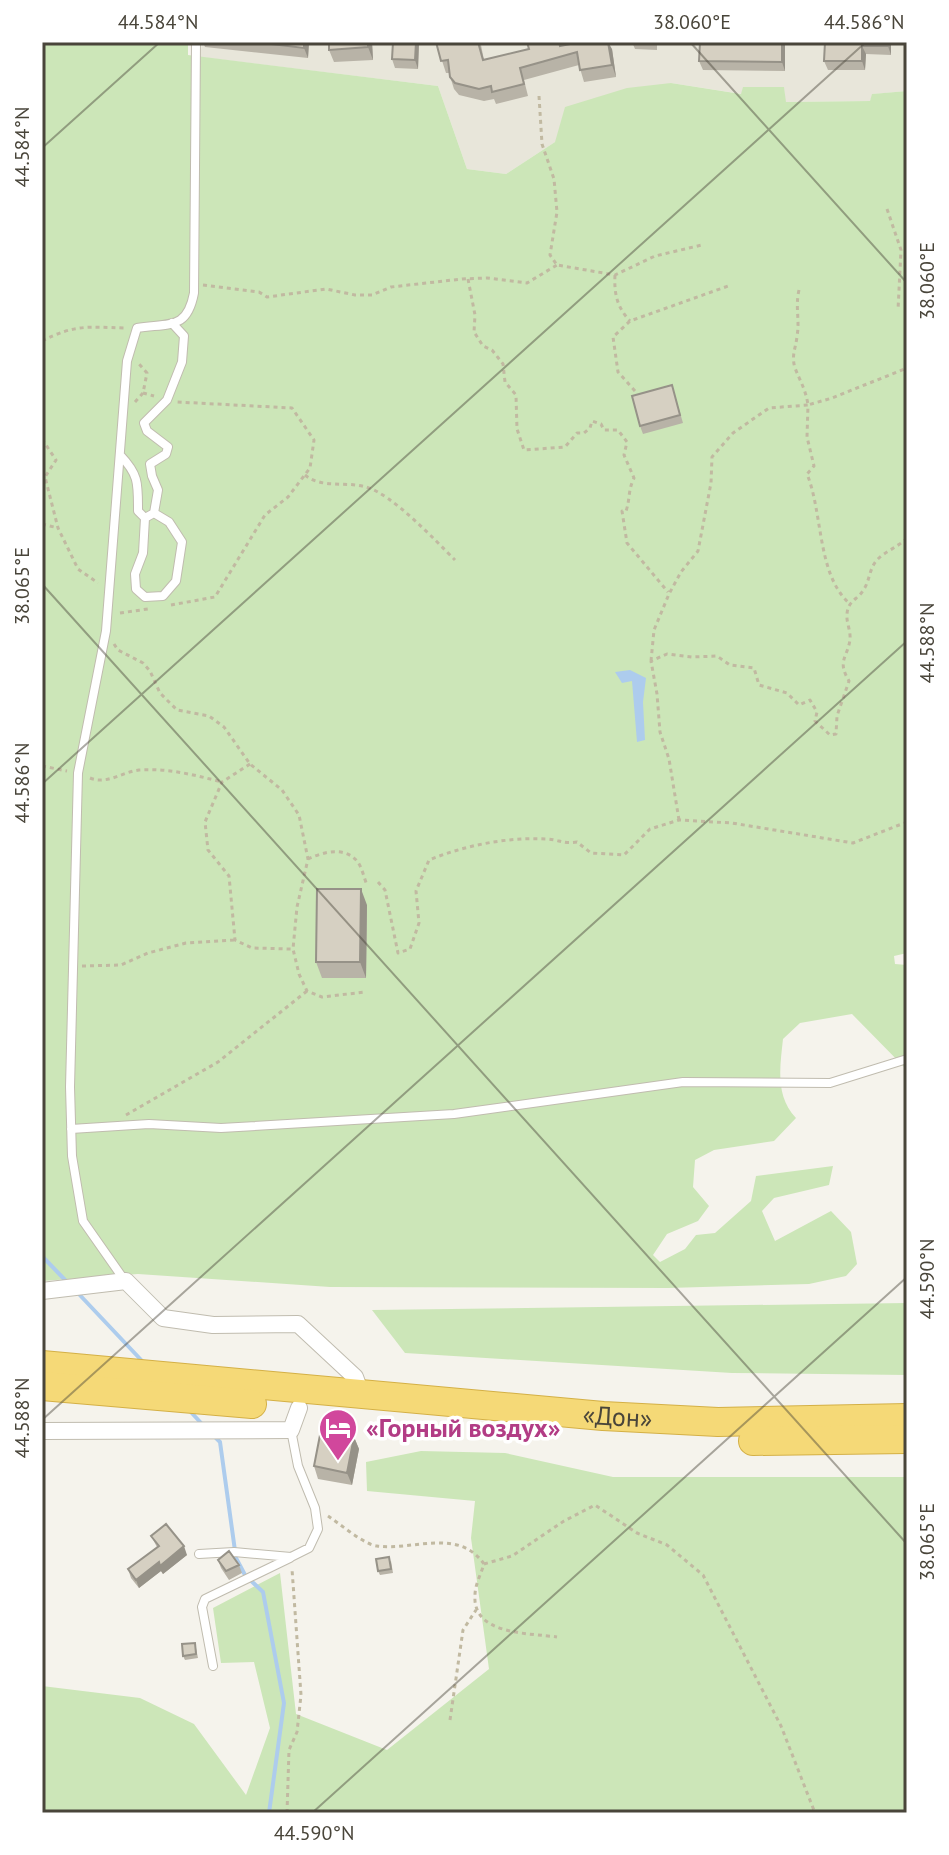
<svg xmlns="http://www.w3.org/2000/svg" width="949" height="1855" font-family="'PT Sans',sans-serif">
	<rect width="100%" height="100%" fill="#f5f3ec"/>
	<path fill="#e8e6da" d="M202 42H907V91L873 94 870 101 785 102 784 88 742 94 671 83 555 142 506 174 467 169 438 86 200 57Z"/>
	<path fill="#cce6b8" d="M42 42H188V55L438 86 467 169 506 174 555 142 565 107 627 88 671 83 741 94 743 87H784L786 102 870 101 872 94 907 91V953L894 956 895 964 907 965V1070L852 1014 800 1023 783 1039C780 1067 775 1096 796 1118L774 1141 714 1150 695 1160 693 1187 709 1206 698 1221 667 1234 653 1255 660 1262 685 1249 696 1235 715 1233 751 1201 756 1176 833 1166 829 1185 774 1198 762 1211 775 1241 831 1211 851 1232 857 1264 846 1276 809 1284 668 1288 330 1287 138 1274 42 1281Z
		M907 1303V1375L732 1373 405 1353 372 1310Z
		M421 1451 505 1453 613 1477H907V1813H42V1686L140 1698 194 1724 246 1795 270 1728 254 1662 221 1663 213 1608 280 1573 296 1714 387 1750 489 1669 471 1538 475 1501 367 1491 366 1462Z"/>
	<path fill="#adcced" d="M630 670 646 678 643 702 645 740 637 742 632 681 622 683 615 672Z"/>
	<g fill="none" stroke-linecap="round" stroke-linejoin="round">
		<path stroke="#adcced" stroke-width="4" d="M42 1256 67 1282
			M76 1291 144 1363
			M189 1410 202 1424
			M214 1436 220 1442 236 1558 245 1575 263 1592 284 1703 269 1813"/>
		<defs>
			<path id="lane" d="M120 455C139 475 138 483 138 511L145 518 154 513 158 490 152 476 150 464 166 454 168 447 147 431 144 423 167 400 182 362 184 336 172 323
				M145 518 143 553 135 574 136 589 145 597 163 596 176 581 182 542 169 522 154 513
				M71 1129 149 1124 221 1128 454 1114 683 1082 830 1083 907 1059
				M125 1281 83 1221 72 1156 70 1087 78 773 106 631 127 361 137 328C170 323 187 330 194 293L196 42
				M199 1554 234 1552 291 1557 309 1548 318 1529 315 1508 298 1466 291 1430
				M213 1666 202 1607 205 1599 290 1558"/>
			<path id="street" d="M42 1291 126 1281 163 1318 213 1325 298 1324 355 1377 362 1396
				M42 1431 291 1430 299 1408"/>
			<g id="highway">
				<path id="s1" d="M42 1365 603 1416 718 1422 907 1418"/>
				<path d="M42 1386 252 1404"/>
				<path d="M753 1441 907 1439"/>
			</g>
		</defs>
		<use href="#lane" stroke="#c0bcaf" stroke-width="10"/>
		<use href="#street" stroke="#c0bcaf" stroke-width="18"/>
		<use href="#highway" stroke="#d4b046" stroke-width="30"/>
		<path stroke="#c1b9a1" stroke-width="3" stroke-dasharray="4 4" stroke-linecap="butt" d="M539 96 542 144 554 179 557 212 550 255 557 265 615 275 655 256 702 245
			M887 209 901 250 898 310
			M615 275C614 294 617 307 630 321
			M468 279 475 315 474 332 483 346 492 350 503 364 505 382 516 395 517 429 524 450 565 447 577 433H584L590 428 592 421 601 424 604 430H618L627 442 624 455 634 478C628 490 630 500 626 511H622L627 543 668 592
			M203 285 259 292 267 297 326 289 355 295H372L391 287 462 279 487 278 527 283 557 265
			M799 290C795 307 800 320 797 336 796 348 791 355 795 368 800 381 806 390 808 405L832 398 907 368
			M42 341C75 324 89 327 125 328
			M635 391 618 372 613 337 630 321 731 285
			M143 393 154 396
			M135 402 143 393 147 373 139 364
			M42 439 56 460 45 477 58 528 78 569 98 583
			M305 475C322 489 346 481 366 487 392 494 435 540 455 560
			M42 524 58 528
			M171 605 215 597 265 515 288 497 310 468 314 440 292 408 177 402
			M120 613 148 609
			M114 644 118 650 143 663 150 671 160 693 177 710 209 716 224 727 250 764 282 790 299 815 308 859 297 907 293 949 299 974 307 991 322 997 365 992
			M651 661 654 630 669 594 681 572 698 551 711 483 712 457 733 433 769 408 808 405 807 437 814 466 807 474C823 513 817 574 849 603
			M250 764 222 782 205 822 208 850 229 876 235 940 252 948 291 949
			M42 766 67 771
			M90 778C107 785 122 772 139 770 169 768 194 775 222 782
			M679 820 669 759 660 732 657 694 651 661 667 654 692 657 717 656 730 665 754 668 759 685 787 693 799 705 810 700 817 712 815 721 830 735 836 734 837 716 849 681C837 661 847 658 850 640 851 631 846 622 847 614 848 600 858 600 864 589 870 580 869 569 877 560 884 552 898 547 907 538
			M308 859C323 852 344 846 357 861 362 867 364 878 367 885
			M378 882 385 890 398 953 410 949 419 923 416 891 429 860C466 845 507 837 547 839 560 840 563 844 577 842L591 853 624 855 650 829 679 820 732 823 853 843 907 822
			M82 966 121 965 148 953 186 943 235 940
			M126 1115 218 1062 307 991
			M328 1516C340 1524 365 1545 377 1546 413 1551 458 1527 484 1564 481 1574 475 1585 475 1595 472 1635 529 1633 557 1637
			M484 1564 512 1556 564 1521 595 1505 637 1533 667 1545 703 1575 781 1726 815 1813
			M450 1720 463 1630 476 1610
			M287 1813 289 1750 297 1732 301 1695 292 1569"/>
		<use href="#lane" stroke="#fff" stroke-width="8"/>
		<use href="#street" stroke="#fff" stroke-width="16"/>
		<use href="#highway" stroke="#f5d977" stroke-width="28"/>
	</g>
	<path fill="#b8b3a7" d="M203 42H309L308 58 205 47Z
		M329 42H372L373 60 334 62 329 50Z
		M419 42 418 69 395 68 392 59Z
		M436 42H492L481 45 484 60 560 42 561 45 612 49 616 77 584 82 579 65 524 80 528 96 496 104 494 99 484 101 459 95 454 89 449 73H446Z
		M632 42H657V50L635 49Z
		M785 42V71L703 70 699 61Z
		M825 42H891V55L866 54 865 70H828L824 61Z
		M672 385 683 423 643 434 640 426Z
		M367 905 366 978H322L316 962Z
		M354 1437 359 1449 352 1485 318 1479 314 1466Z
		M151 1536 187 1555 163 1574 161 1571 139 1588 131 1578 128 1569 157 1547Z
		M218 1560 239 1565 242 1573 229 1580 221 1568Z
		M391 1561 393 1573 380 1575 378 1571Z
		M195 1643 198 1658 185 1660 183 1656Z"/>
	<path fill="#969288" d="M304 42H309L308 58 304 48Z
		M368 42H372L373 60 368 47Z
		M416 42H419L418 69 415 60Z
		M608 42 612 49 616 77 612 65Z
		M782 42H785V71L782 62Z
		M888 42H891V55L888 46Z
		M862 46 866 54 865 70 862 61Z
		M361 889 367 905 366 978 360 962Z
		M354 1437 359 1449 352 1485 347 1473Z
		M184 1546 187 1555 163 1574 161 1571 139 1588 136 1580 159 1562Z"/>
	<path fill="#d6d0c2" stroke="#969288" stroke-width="2" d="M253 42H304V48Z
		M329 42H368V47L329 50Z
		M393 42H416L415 60 392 59Z
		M436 42H478L483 60 529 49 527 42H559L560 46 580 42H608L612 65 580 70 577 52 520 68 524 84 492 92 491 86 479 89 455 83 450 77 448 60 441 61Z
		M700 42H782V62L699 61Z
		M825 42H888V46H862V61H824Z
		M672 385 680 415 640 426 632 396Z
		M317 889H361L360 962H316Z
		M321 1430 354 1437 347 1473 314 1466Z
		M166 1524 184 1546 160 1566 159 1562 136 1580 128 1569 159 1546 151 1536Z
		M229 1551 239 1565 226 1571 218 1560Z
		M389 1557 391 1569 378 1571 376 1559Z
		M195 1643 196 1654 183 1656 182 1644Z"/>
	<path fill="none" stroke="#49453a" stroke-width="2" stroke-opacity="0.45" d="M690 42 907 283M42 148 160 42M42 584 907 1544M42 784 866 42M42 1420 907 641M312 1813 907 1277"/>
	<defs>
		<symbol id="hotel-pin" viewBox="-11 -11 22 30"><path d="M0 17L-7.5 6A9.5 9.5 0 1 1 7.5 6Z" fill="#d1479c" stroke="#fff"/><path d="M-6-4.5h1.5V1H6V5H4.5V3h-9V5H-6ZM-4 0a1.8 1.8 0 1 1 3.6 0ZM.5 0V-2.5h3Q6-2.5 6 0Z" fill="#fff"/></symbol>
	</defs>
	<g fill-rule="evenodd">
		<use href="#hotel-pin" x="316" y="1406" width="44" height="60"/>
	</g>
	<g text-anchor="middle" stroke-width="7" stroke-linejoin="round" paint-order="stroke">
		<g font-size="26" fill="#49453a" stroke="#fff">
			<text dy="9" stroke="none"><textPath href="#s1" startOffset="578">«Дон»</textPath></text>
		</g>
		<g font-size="26" font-weight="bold" fill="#b23c85" stroke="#fff" text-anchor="start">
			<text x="366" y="1437">«Горный воздух»</text>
		</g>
	</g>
	<rect width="949" height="1855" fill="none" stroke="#ffffff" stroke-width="88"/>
	<rect x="44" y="44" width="861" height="1767" fill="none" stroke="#49453a" stroke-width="3"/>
	<g font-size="20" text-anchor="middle" fill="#49453a">
		<text x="158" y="29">44.584°N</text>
		<text x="692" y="29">38.060°E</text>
		<text x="864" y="29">44.586°N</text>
		<text transform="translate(22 147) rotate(-90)" y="7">44.584°N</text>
		<text transform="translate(927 281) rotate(-90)" y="7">38.060°E</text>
		<text transform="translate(22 586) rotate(-90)" y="7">38.065°E</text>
		<text transform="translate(927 643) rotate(-90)" y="7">44.588°N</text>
		<text transform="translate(22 783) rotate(-90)" y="7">44.586°N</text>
		<text transform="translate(927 1279) rotate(-90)" y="7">44.590°N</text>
		<text transform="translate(22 1418) rotate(-90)" y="7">44.588°N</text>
		<text transform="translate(927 1542) rotate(-90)" y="7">38.065°E</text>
		<text x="314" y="1840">44.590°N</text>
	</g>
</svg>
